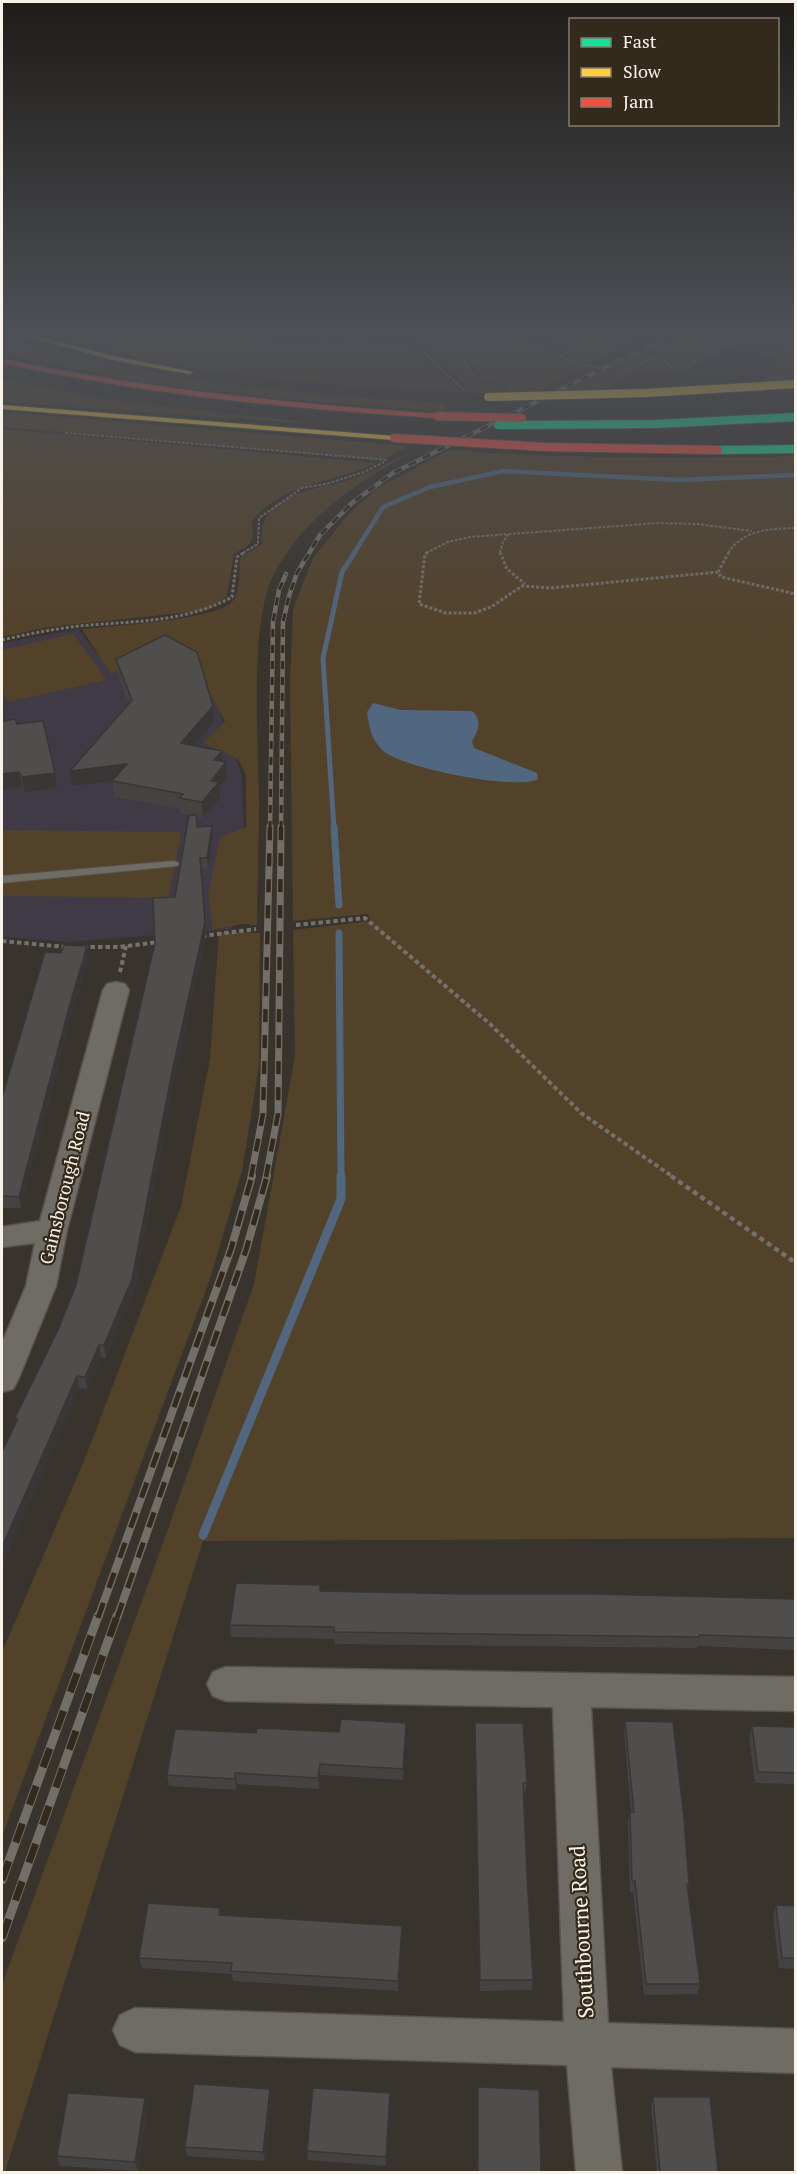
<svg xmlns="http://www.w3.org/2000/svg" width="797" height="2174" font-family="'PT Serif',serif">
	<rect width="100%" height="100%" fill="#38332c"/>
	<path fill="#403946" d="M78 629 112 673 165 649 204 668 242 775 244 833 235 835 232 929 70 942 2 937V643Z"/>
	<path fill="#53422a" d="M41 335H247L356 340 440 335H524L552 352 464 360 478 383 498 385 496 393H473C456 375 435 362 421 342L413 343 428 364 464 392C320 385 180 375 41 335Z
		M537 335H650L591 363 573 358Z
		M677 335H795V350L731 349 681 372 628 375 607 388 561 393Z
		M2 336C147 381 295 395 447 403L442 411 293 400 141 382 2 353Z
		M557 354 586 367 532 393 506 392 508 385 481 379 473 364Z
		M781 354H795V382L762 384Z
		M2 379 95 398 330 425 2 402Z
		M2 412 409 446 382 460 2 427Z
		M2 429 377 463C336 483 282 482 252 521 254 543 253 543 234 554L227 596 208 610 50 627 2 637Z
		M449 450C565 458 679 460 795 456V1538L203 1541 5 2172H2V1985L167 1532 254 1284 295 1056 293 930 370 921 368 914 293 921 290 683 293 609 313 558 350 512 378 488Z
		M414 451C358 482 307 514 275 572 248 620 259 748 259 806 259 846 257 885 257 925L243 924 213 930 208 895 220 837 246 827V775L238 759 203 743 225 722 196 665 167 650 111 674 82 629C110 626 215 620 232 602 241 592 239 571 240 558L262 544C262 538 261 531 263 525 270 493 325 487 350 480 371 473 393 460 414 451Z
		M73 634 107 680 8 702 2 691V650Z
		M2 830 181 832 169 898 2 896Z
		M219 932 260 933 259 1065 242 1171 210 1279 2 1836V1652L86 1456 181 1206 210 1059Z"/>
	<path fill="#51667f" d="M373 703 401 710 472 711C483 721 478 730 472 742L474 748 537 773 538 779C518 791 400 768 382 750 371 738 369 727 367 712Z"/>
	<g fill="none" stroke-linecap="round" stroke-linejoin="round">
		<path stroke="#51667f" stroke-width="4.5" d="M354 553 383 507 430 487 503 471 679 480 796 475"/>
		<path stroke="#51667f" stroke-width="5" d="M334 829 323 658 342 572 355 552"/>
		<path stroke="#51667f" stroke-width="7" d="M334 827 339 905
			M339 933 341 1177"/>
		<path stroke="#51667f" stroke-width="9" d="M203 1535 341 1199V1176"/>
		<defs>
			<path id="lane" d="M173 861 177 862 179 864 177 866 2 883V876Z"/>
			<path id="street" d="M116 982 125 984 129 990 67 1230 56 1286 18 1380 13 1389 2 1392V1343L26 1286 35 1243 2 1247V1227L40 1221 103 990 107 984Z
				M226 1667 796 1677V1711L591 1707 608 2023 796 2029V2073L611 2067 622 2172H576L567 2065 135 2052 120 2045 113 2030 120 2015 135 2008 564 2022 553 1707 226 1701 213 1696 207 1684 213 1672Z"/>
			<path id="slow" d="M21 335H32L113 356 193 372 189 374 113 360Z
				M2 405 394 436 398 438 394 440 2 409Z"/>
			<path id="jam" d="M2 359C146 389 291 404 437 414L441 416 437 418C290 409 145 394 2 363Z"/>
		</defs>
		<use href="#lane" stroke="#58524b" stroke-width="2"/>
		<use href="#street" stroke="#58524b" stroke-width="3"/>
		<use href="#slow" stroke="#58524b" stroke-width="2"/>
		<use href="#jam" stroke="#58524b" stroke-width="2"/>
		<path stroke="#74706b" stroke-width="2" stroke-dasharray="3 1.5" stroke-linecap="butt" d="M265 335 347 339 427 335
			M528 335 556 352
			M708 335 695 341 767 353 796 352
			M414 336 432 361 466 392
			M464 362 479 379
			M464 362 556 352 571 361
			M685 367 723 345
			M623 370 660 356 674 369
			M65 433 388 460
			M243 553 258 544 259 518 302 488 326 484 364 472 384 462
			M426 553 448 542 470 537 658 523 697 524 752 531
			M500 553 503 542 508 535
			M728 553C744 529 769 529 796 528"/>
		<path stroke="#74706b" stroke-width="3" stroke-dasharray="3 2" stroke-linecap="butt" d="M428 552 425 554 419 604 446 613H474L491 607 522 586 551 588 718 572
			M500 552 507 569 525 584
			M729 552 718 572 721 577 796 594
			M2 640C28 634 53 629 79 626 131 621 185 623 232 597L237 557 245 552"/>
		<path stroke="#74706b" stroke-width="4" stroke-dasharray="4.5 3" stroke-linecap="butt" d="M296 925 365 918 490 1024 581 1113 673 1177
			M202 936 256 929
			M2 941 66 947
			M83 947H119L159 942
			M120 972 126 946"/>
		<path stroke="#74706b" stroke-width="4.5" stroke-dasharray="5 4" stroke-linecap="butt" d="M671 1176 796 1263"/>
		<use href="#lane" fill="#6f6b65" fill-rule="evenodd"/>
		<use href="#street" fill="#6f6b65" fill-rule="evenodd"/>
		<use href="#slow" fill="#ffcf43" fill-rule="evenodd"/>
		<use href="#jam" fill="#f24e42" fill-rule="evenodd"/>
		<defs>
			<path id="rail-far3" d="M270 829 273 622 279 590 286 574
				M281 829 283 622 289 596 297 573 320 535 352 503 393 473 671 335"/>
			<path id="rail-far2" d="M251 1177 263 1114 270 827
				M266 1177 278 1114 281 827"/>
			<path id="rail-far1" d="M98 1618 231 1249 252 1176
				M117 1618 246 1250 267 1176"/>
			<path id="rail" d="M2 1880 98 1616
				M2 1938 117 1616"/>
		</defs>
		<use href="#rail-far3" stroke="#726e68" stroke-width="4.5"/>
		<use href="#rail-far2" stroke="#726e68" stroke-width="7"/>
		<use href="#rail-far1" stroke="#726e68" stroke-width="8"/>
		<use href="#rail" stroke="#726e68" stroke-width="9"/>
		<use href="#rail-far3" stroke="#342a1c" stroke-width="3" stroke-dasharray="8" stroke-linecap="butt"/>
		<use href="#rail-far2" stroke="#342a1c" stroke-width="4.5" stroke-dasharray="13" stroke-linecap="butt"/>
		<use href="#rail-far1" stroke="#342a1c" stroke-width="5" stroke-dasharray="16" stroke-linecap="butt"/>
		<use href="#rail" stroke="#342a1c" stroke-width="7" stroke-dasharray="20" stroke-linecap="butt"/>
		<defs>
			<path id="fast-bridge" d="M498 425 656 424 796 417
				M718 450 796 449"/>
			<path id="slow-bridge" d="M488 397 645 393 796 384"/>
			<path id="jam-bridge" d="M437 416 522 418
				M394 438 544 447 718 450"/>
		</defs>
		<use href="#fast-bridge" stroke="#58524b" stroke-width="10" stroke-linecap="butt"/>
		<use href="#slow-bridge" stroke="#58524b" stroke-width="10" stroke-linecap="butt"/>
		<use href="#jam-bridge" stroke="#58524b" stroke-width="10" stroke-linecap="butt"/>
		<path stroke="#74706b" stroke-width="2" stroke-dasharray="3 1.5" stroke-linecap="butt" d="M571 361 606 370"/>
		<use href="#fast-bridge" stroke="#16e098" stroke-width="8"/>
		<use href="#slow-bridge" stroke="#ffcf43" stroke-width="8"/>
		<use href="#jam-bridge" stroke="#f24e42" stroke-width="8"/>
	</g>
	<path fill="#454341" d="M116 659 213 706 214 722 193 746 222 751 223 762H226L227 778 220 787V798L203 818 196 817 197 827 213 838 208 869H201L206 933 172 1089 134 1292 106 1358 101 1357 87 1389 79 1388 2 1566V1452L16 1422 15 1418 58 1330 76 1285 175 897 189 815 181 814 180 809 114 797 113 782 72 786 70 771 129 704 117 674Z
		M6 720 17 724 57 788 24 792 22 787Z
		M89 957 68 1027 21 1208H2V1098Z
		M321 1591 465 1594 795 1599V1650L697 1646V1648L335 1644 334 1639 231 1637 230 1625Z
		M625 1721 689 1884 688 1890 700 1984 697 1994 644 1995 633 1892H630L628 1823 630 1812H631L624 1733Z
		M475 1723 527 1783 525 1794H523L527 1875 533 1980 532 1990 480 1991 475 1734Z
		M752 1726 795 1727V1784L755 1783 749 1737Z
		M339 1732 406 1734 403 1780 320 1775 319 1789 237 1784 236 1790 169 1786 167 1775 256 1733Z
		M776 1905 795 1906V1969L779 1968 773 1916Z
		M221 1915 402 1926 398 1991 233 1981 232 1974 142 1968 139 1958Z
		M478 2087 541 2172H477Z
		M270 2089 271 2099 265 2161 187 2156 185 2147Z
		M390 2093 386 2166 308 2160 307 2151Z
		M653 2097 718 2172H657L651 2106Z
		M147 2108 138 2171 60 2166 57 2156Z"/>
	<path fill="#383735" d="M213 706 214 722 182 759 181 743Z
		M222 751 223 766 226 762 227 778 220 787V798L203 818 202 802 211 781 214 760Z
		M127 764 128 780 72 786 70 771Z
		M19 772 22 787 2 790V774Z
		M55 773 57 788 24 792 22 777Z
		M212 826 213 838 208 869 207 858Z
		M200 858 206 933 172 1089 134 1292 106 1358 104 1345Z
		M87 946 89 957 68 1027 21 1208 19 1197 67 1015Z
		M99 1345 101 1357 87 1389 85 1377Z
		M77 1376 79 1388 2 1566V1547Z
		M406 1723V1734L403 1780V1769Z
		M320 1764V1775L319 1789 318 1778Z
		M235 1773 237 1784 236 1790 235 1779Z
		M270 2089 271 2099 265 2161 263 2152Z
		M390 2093V2103L386 2166V2157Z
		M145 2098 147 2108 138 2171 135 2162Z"/>
	<path fill="#504e4c" stroke="#383735" stroke-width="1.5" d="M165 635 197 652 213 706 181 743 222 751 214 760 226 762 211 781 219 782 202 802 179 798 183 794 112 781 127 764 70 771 132 700 116 659Z
		M2 707H4V721L15 719 17 724 43 721 55 773 22 777 19 772 2 774Z
		M189 815H196L197 827 212 826 207 858H200L205 922 171 1077 132 1279 104 1345H99L85 1377 77 1376 2 1547V1452L18 1419 15 1418 58 1330 76 1285 155 943 153 898 175 897Z
		M64 945 87 946 67 1015 19 1197 2 1196V1098L45 952 61 953Z
		M236 1583 320 1585V1591L465 1594H596L795 1599V1638L699 1635V1637L334 1632V1627L230 1625Z
		M341 1719 406 1723 403 1769 320 1764 318 1778 235 1773V1779L167 1775 175 1729 256 1733 257 1728 339 1732Z
		M625 1721 673 1722 684 1819 689 1884H687L700 1984H646L635 1881H632L630 1812H634Z
		M475 1723H523L527 1783H523L527 1875 533 1980H480Z
		M752 1726 795 1727V1773L758 1772Z
		M148 1903 220 1908 219 1915 402 1926 398 1981 231 1971 232 1963 139 1958Z
		M776 1905 795 1906V1958H782Z
		M194 2084 270 2089 263 2152 185 2147Z
		M478 2087 539 2090 541 2172H482L478 2171Z
		M313 2088 390 2093 386 2157 307 2151Z
		M68 2093 145 2098 135 2162 57 2156Z
		M653 2097H710L718 2172H660Z"/>
	<linearGradient id="sky" x2="0" y2="1"><stop stop-color="#1f1c18"/><stop offset="0.52" stop-color="#4d5056"/><stop offset="1" stop-color="#4d5056" stop-opacity="0"/></linearGradient>
	<rect width="797" height="639" fill="url(#sky)"/>
	<g text-anchor="middle" stroke-width="4.5" stroke-linejoin="round" paint-order="stroke">
		<g font-size="18" fill="#f9f2e9" stroke="#342a1c">
			<text transform="translate(65 1188) rotate(-76)" y="6">Gainsborough Road</text>
		</g>
		<g font-size="21" fill="#f9f2e9" stroke="#342a1c">
			<text transform="translate(582 1932) rotate(-93)" y="7">Southbourne Road</text>
		</g>
	</g>
	<rect width="797" height="2174" fill="none" stroke="#f9f2e9" stroke-width="6"/>
	<rect x="569" y="18" width="210" height="108" fill="#342a1c" stroke="#837a6e" stroke-width="1.5"/>
	<rect x="581" y="38" width="30" height="9" fill="#16e098" stroke="#837a6e" stroke-width="1.5"/>
	<text x="623" y="48" font-size="18" fill="#f9f2e9">Fast</text>
	<rect x="581" y="68" width="30" height="9" fill="#ffcf43" stroke="#837a6e" stroke-width="1.5"/>
	<text x="623" y="78" font-size="18" fill="#f9f2e9">Slow</text>
	<rect x="581" y="98" width="30" height="9" fill="#f24e42" stroke="#837a6e" stroke-width="1.5"/>
	<text x="623" y="108" font-size="18" fill="#f9f2e9">Jam</text>
</svg>
